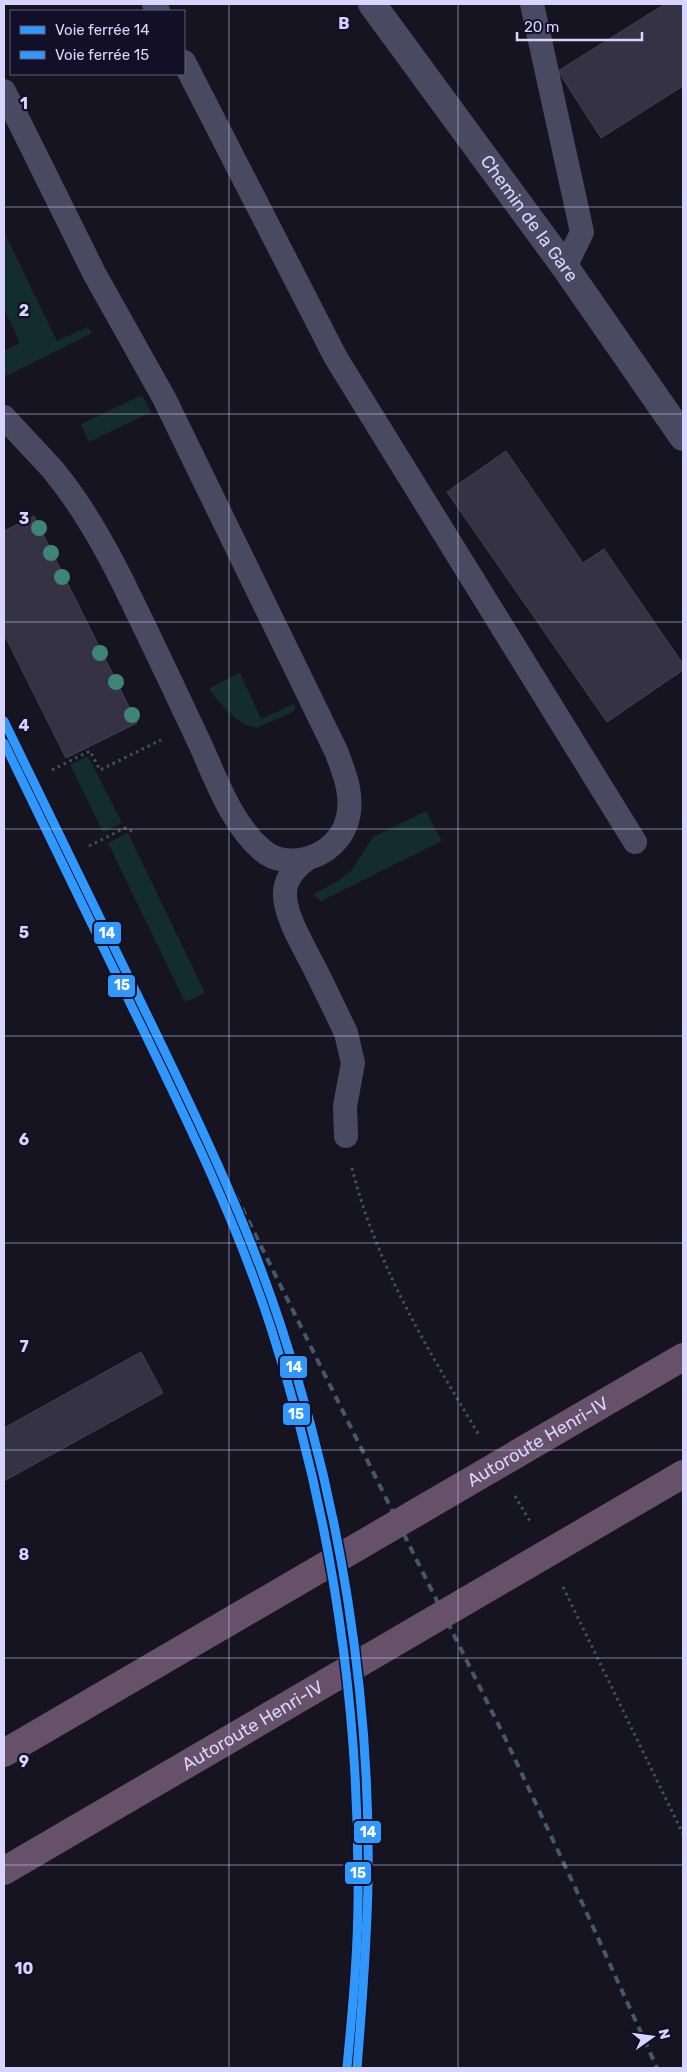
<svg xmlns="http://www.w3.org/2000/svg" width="687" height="2072" font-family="Rubik,sans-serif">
	<rect width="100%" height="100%" fill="#161421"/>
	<path fill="#132c2d" d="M4 232 57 341 88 327 92 333 6 376H4V351L20 343 4 309Z
		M142 395 151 412 89 442 81 424Z
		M240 673 261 719 294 704 295 708 293 712 256 728C237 724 219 704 209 688Z
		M88 756 122 823 103 832 70 765Z
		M426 811 442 841 321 901 314 896 316 892 337 882 351 871 373 837Z
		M128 833 205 993 185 1002 108 843Z"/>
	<path fill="#343243" stroke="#433f54" d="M665 4H683V86L601 138 558 71Z
		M506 451 583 563 604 549 683 664V670L607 722 447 492Z
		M34 516 137 723 66 758 4 634V531Z
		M141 1352 163 1393 4 1481V1428Z"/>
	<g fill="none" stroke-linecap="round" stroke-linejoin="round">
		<path stroke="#44505f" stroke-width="3" stroke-dasharray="2.5 4" stroke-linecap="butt" d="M52 770 90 751 100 770 161 740
			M89 846 125 828 135 833
			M352 1168C376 1265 428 1350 479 1435
			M515 1496 531 1523
			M563 1587 683 1834"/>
		<path stroke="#4a4962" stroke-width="24" d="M154 4 158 11
			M532 4 582 232 565 267
			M184 62 336 358 635 842
			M4 91 94 273 164 398 336 751C345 774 355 799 346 824 335 856 289 873 262 850 232 824 217 782 201 746 178 697 155 648 131 599 111 557 83 506 53 470 37 452 20 435 4 417
			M307 859C296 867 285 878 285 893 284 916 306 950 316 971 326 991 336 1012 346 1033L353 1063 345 1106 346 1136"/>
		<path stroke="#4a4962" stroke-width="28" id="s1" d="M372 4 565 267 683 437"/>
		<path stroke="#43596b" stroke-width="4" stroke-dasharray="8 6" stroke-linecap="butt" d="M186 1095 506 1740 574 1885 657 2068"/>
		<g stroke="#67516a" stroke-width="28">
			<path id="s2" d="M4 1753 683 1357"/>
			<path id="s3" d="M4 1871 683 1474"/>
		</g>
		<defs>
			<path id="rail-1" d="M4 721C48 810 91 900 135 990 188 1099 242 1208 280 1323 340 1502 371 1694 368 1883 367 1945 362 2006 357 2068"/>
			<path id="rail-2" d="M4 743C47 831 89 919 132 1007 183 1112 235 1217 271 1328 329 1507 358 1691 358 1879 359 1942 353 2004 347 2067"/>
		</defs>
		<use href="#rail-1" stroke="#130f26" stroke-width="12"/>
		<use href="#rail-2" stroke="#130f26" stroke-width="12"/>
		<use href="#rail-1" stroke="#3098fc" stroke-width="9"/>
		<use href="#rail-2" stroke="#3098fc" stroke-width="9"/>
	</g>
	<g fill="#3e8478">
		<circle cx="39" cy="528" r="8"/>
		<circle cx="51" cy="553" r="8"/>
		<circle cx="62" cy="577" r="8"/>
		<circle cx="100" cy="653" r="8"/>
		<circle cx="116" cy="682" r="8"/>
		<circle cx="132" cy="715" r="8"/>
	</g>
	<path fill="none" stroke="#d9d4ff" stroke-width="1" stroke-opacity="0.55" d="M229 4V2068M458 4V2068M4 207H683M4 414H683M4 622H683M4 829H683M4 1036H683M4 1243H683M4 1450H683M4 1658H683M4 1865H683"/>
	<g text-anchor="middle" stroke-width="4.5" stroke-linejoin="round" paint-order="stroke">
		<g font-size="18" fill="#d9d4ff" stroke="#130f26">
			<text dy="6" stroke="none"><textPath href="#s1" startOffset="266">Chemin de la Gare</textPath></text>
			<text dy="6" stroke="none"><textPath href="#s2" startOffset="618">Autoroute Henri-IV</textPath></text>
			<text dy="6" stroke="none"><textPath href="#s3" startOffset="288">Autoroute Henri-IV</textPath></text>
		</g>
	</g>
	<g font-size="16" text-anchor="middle" font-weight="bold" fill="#d9d4ff" stroke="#130f26" stroke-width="4.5" stroke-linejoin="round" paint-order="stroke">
		<text x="344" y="29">B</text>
		<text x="24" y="109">1</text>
		<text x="24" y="316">2</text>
		<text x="24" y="524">3</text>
		<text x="24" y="731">4</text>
		<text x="24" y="938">5</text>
		<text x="24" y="1145">6</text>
		<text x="24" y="1352">7</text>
		<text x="24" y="1560">8</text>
		<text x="24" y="1767">9</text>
		<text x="24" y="1974">10</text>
	</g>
	<g stroke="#130f26" stroke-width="2">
		<rect x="93" y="921" width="29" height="24" rx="5" fill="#3098fc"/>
		<rect x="107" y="974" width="29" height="24" rx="5" fill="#3098fc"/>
		<rect x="279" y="1355" width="29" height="24" rx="5" fill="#3098fc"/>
		<rect x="282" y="1402" width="29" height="24" rx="5" fill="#3098fc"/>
		<rect x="353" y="1820" width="29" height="24" rx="5" fill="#3098fc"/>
		<rect x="344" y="1861" width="28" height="24" rx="5" fill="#3098fc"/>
	</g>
	<g font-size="14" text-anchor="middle" font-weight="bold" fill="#fff">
		<text x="107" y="938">14</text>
		<text x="122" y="990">15</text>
		<text x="294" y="1372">14</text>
		<text x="296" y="1419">15</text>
		<text x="368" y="1837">14</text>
		<text x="358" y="1878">15</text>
	</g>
	<rect width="687" height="2072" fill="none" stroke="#d9d4ff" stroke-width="10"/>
	<rect x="10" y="10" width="175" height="65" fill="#130f26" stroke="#625e7d"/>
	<rect x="20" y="26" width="25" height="8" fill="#3098fc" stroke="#625e7d"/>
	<text x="55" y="35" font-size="15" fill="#d9d4ff">Voie ferrée 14</text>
	<rect x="20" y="51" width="25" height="8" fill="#3098fc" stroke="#625e7d"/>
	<text x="55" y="60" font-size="15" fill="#d9d4ff">Voie ferrée 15</text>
	<g transform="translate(652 2037) rotate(76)" stroke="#130f26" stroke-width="4" paint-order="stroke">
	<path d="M0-4L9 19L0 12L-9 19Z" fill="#d9d4ff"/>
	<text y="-8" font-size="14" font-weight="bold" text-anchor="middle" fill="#d9d4ff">N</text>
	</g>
	<path d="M517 32v8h125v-8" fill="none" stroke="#d9d4ff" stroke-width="2.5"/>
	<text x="524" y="32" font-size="15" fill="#d9d4ff" stroke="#130f26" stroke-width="4" paint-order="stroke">20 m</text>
</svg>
